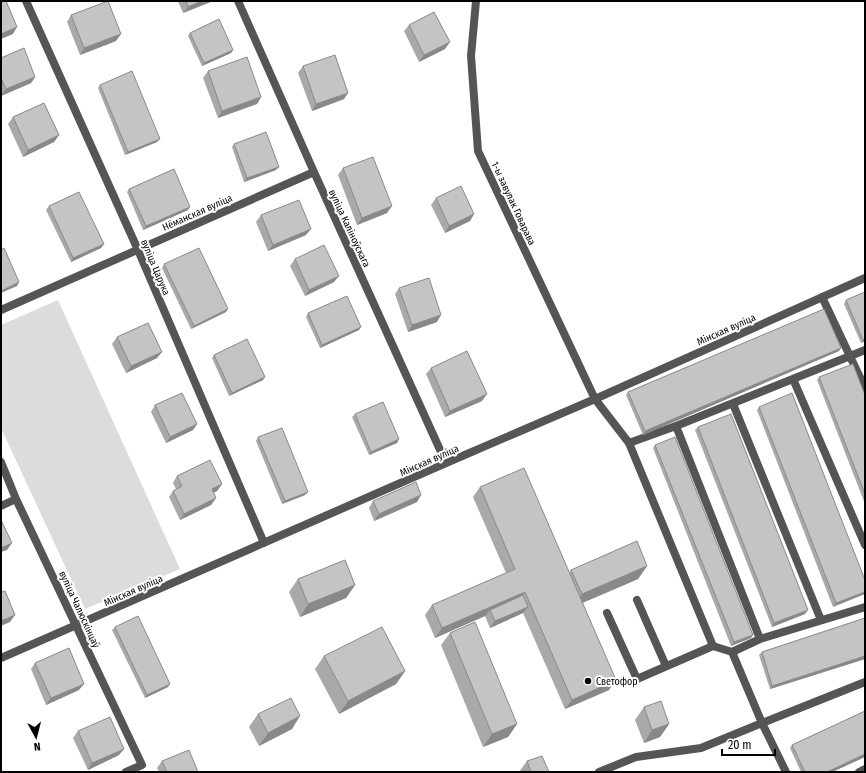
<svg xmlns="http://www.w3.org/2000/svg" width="866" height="773" font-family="'Fira Sans Condensed',sans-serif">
	<rect width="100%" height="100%" fill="#fff"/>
	<path fill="#dcdcdc" d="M58 300 180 569 85 609 1 428V325Z"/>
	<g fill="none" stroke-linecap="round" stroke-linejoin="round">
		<path stroke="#555" stroke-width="8" d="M822 297 865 388
			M793 379 865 545
			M733 404 821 620
			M676 426 760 639
			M629 443 676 426 865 350
			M637 600 666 666
			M607 613 637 679 713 646
			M732 652 760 639 865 607
			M599 772 636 757 701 748 762 723 865 682
			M859 772 865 769"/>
		<path stroke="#555" stroke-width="8" d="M26 1 138 250 264 543
			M238 1 314 172 446 463
			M476 1 471 56 478 151 595 399 629 443 713 646 732 652 762 723 786 772
			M1 310 314 172
			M1 462 16 499 142 765 126 772
			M1 506 16 499
			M1 658 446 463 595 399 865 278"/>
	</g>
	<path fill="#a9a9a9" d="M178 1H213L183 13Z
		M71 15 116 41 80 55 67 22Z
		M409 25 445 49 419 62 404 31Z
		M190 33 233 50 231 53 202 66 188 36Z
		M1 58 35 77 31 83 1 96Z
		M303 66 344 99 312 111 298 73Z
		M208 71 261 97 257 104 218 118 203 78Z
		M100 85 157 142 125 155 98 88Z
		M13 117 59 135 54 142 23 157 8 124Z
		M234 144 276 170 244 182 232 147Z
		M343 168 387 213 357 225 338 175Z
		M129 189 188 210 143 230 127 192Z
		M436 198 474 214 470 221 445 233 431 205Z
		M49 206 104 244 101 248 71 262 46 210Z
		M261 215 306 235 268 251 256 222Z
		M295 259 334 282 305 296 290 266Z
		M164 264 226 312 191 329 162 268Z
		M399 288 437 322 408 332 395 294Z
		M846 300 865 341 861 343 844 304Z
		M308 313 359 330 320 348 306 317Z
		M117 337 157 358 126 373 112 344Z
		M841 348 839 351 643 435 626 395 628 392Z
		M214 355 263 380 229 396 212 358Z
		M431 368 482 401 445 417 426 374Z
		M819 377 865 395V504L817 380Z
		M155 405 197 424 193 430 166 443 151 412Z
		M759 407 865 580 833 607 757 410Z
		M355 414 397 443 369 455 352 417Z
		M698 427 805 614 772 627 695 430Z
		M258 437 305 495 282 504 256 441Z
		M655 445 751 638 731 646 653 448Z
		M177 476 222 484 217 491 213 493 216 498 211 505 180 520 169 497 173 491 176 489 173 483Z
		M480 487 569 573 571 570 647 566 638 579 582 603 609 690 565 709 523 613 490 628 485 616 435 638 425 615 432 605 506 573 473 497Z
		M421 495 417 502 374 521 369 508 373 501Z
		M298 579 355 585 346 598 300 617 289 592Z
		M865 618V659L770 689 759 655 762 652Z
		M115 627 168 687 145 698 112 630Z
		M450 633 517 724 508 737 483 747 441 645Z
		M324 656 405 671 396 684 339 714 315 669Z
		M35 663 79 690 46 705 31 669Z
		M644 707 669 724 660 737 644 743 635 720Z
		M865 711V757L832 772H801L790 748 792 745Z
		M258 714 292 729 259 746 249 727Z
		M78 731 119 755 88 770 73 738Z
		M162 761 198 772H159L157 768Z
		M527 761 549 772H519Z"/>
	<path fill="#898989" d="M202 1H213L183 13 188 7Z
		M17 27 13 34 1 39V34Z
		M121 34 116 41 80 55 84 48Z
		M450 42 445 49 419 62 424 55Z
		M233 50 231 53 202 66 204 63Z
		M35 77 31 83 1 96 6 89Z
		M348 93 344 99 312 111 316 104Z
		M261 97 257 104 218 118 222 111Z
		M59 135 54 142 23 157 28 150Z
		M160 139 157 142 125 155 128 152Z
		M279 167 276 170 244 182 247 178Z
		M392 206 387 213 357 225 362 218Z
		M190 207 188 210 143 230 146 226Z
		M474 214 470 221 445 233 449 226Z
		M311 229 306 235 268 251 273 245Z
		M104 244 101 248 71 262 73 258Z
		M339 276 334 282 305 296 309 290Z
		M19 282 17 286 1 293V291Z
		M228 309 226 312 191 329 194 326Z
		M441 315 437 322 408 332 412 325Z
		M361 327 359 330 320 348 322 345Z
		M865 339V341L861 343 863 340Z
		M841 348 839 351 643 435 645 431Z
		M162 352 157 358 126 373 131 366Z
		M265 377 263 380 229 396 232 393Z
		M487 394 482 401 445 417 450 411Z
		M197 424 193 430 166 443 170 437Z
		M399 439 397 443 369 455 371 452Z
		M222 484 217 491 207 496 212 489Z
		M308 492 305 495 282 504 285 501Z
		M421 495 417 502 374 521 379 514Z
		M216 498 211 505 180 520 184 514Z
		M12 543 7 550 1 552V548Z
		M647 566 638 579 573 607 582 594Z
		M355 585 346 598 300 617 308 604Z
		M525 592 518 602 490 610 485 616 435 638 442 628Z
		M865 592V594L833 607 836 603Z
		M528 607 523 613 490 628 495 621Z
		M808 610 805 614 772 627 774 623Z
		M15 615 10 622 1 626V621Z
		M753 635 751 638 731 646 734 642Z
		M865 656V659L770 689 772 686Z
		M405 671 396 684 339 714 348 701Z
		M616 680 609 690 565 709 572 700Z
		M84 684 79 690 46 705 51 698Z
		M170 684 168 687 145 698 147 695Z
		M300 716 292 729 259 746 268 733Z
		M517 724 508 737 483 747 492 734Z
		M669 724 660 737 644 743 652 730Z
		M124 749 119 755 88 770 92 763Z
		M865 754V757L832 772H827Z"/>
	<path fill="#c4c4c4" stroke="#898989" d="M3 1H6L17 27 1 34V2Z
		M108 1 121 34 84 48 71 15Z
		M186 1H202L188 7Z
		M434 12 450 42 424 55 409 25Z
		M219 19 233 50 204 63 190 33Z
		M24 48 35 77 6 89 1 78V58Z
		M335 55 348 93 316 104 303 66Z
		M247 57 261 97 222 111 208 71Z
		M132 71 160 139 128 152 100 85Z
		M44 103 59 135 28 150 13 117Z
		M266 132 279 167 247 178 234 144Z
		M373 157 392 206 362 218 343 168Z
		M174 169 190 207 146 226 129 189Z
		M461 186 474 214 449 226 436 198Z
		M79 192 104 244 73 258 49 206Z
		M299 200 311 229 273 245 261 215Z
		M324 245 339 276 309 290 295 259Z
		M4 248 19 282 1 291V250Z
		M199 248 228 309 194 326 164 264Z
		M429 278 441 315 412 325 399 288Z
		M865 292V339L863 340 846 300Z
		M347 296 361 327 322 345 308 313Z
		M824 309 841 348 645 431 628 392Z
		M148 323 162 352 131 366 117 337Z
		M247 339 265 377 232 393 214 355Z
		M467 351 487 394 450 411 431 368Z
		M853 364 865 395V494L819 377Z
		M182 393 197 424 170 437 155 405Z
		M792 393 865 580V592L836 603 759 407Z
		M383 402 399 439 371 452 355 414Z
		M731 414 808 610 774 623 698 427Z
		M282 428 308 492 285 501 258 437Z
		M675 437 753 635 734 642 655 445Z
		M210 460 222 484 212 489 216 498 184 514 173 491 182 486 177 476Z
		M524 468 616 680 572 700 525 592 442 628 432 605 515 569 480 487Z
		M416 482 421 495 379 514 373 501Z
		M1 520 12 543 1 548Z
		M637 541 647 566 582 594 571 570Z
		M345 560 355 585 308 604 298 579Z
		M5 591 15 615 1 621V592Z
		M523 595 528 607 495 621 490 610Z
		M138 616 170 684 147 695 115 627Z
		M865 618V656L772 686 762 652Z
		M475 622 517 724 492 734 450 633Z
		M382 627 405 671 348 701 324 656Z
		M69 648 84 684 51 698 35 663Z
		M291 698 300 716 268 733 258 714Z
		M661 701 669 724 652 730 644 707Z
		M865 711V754L827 772H805L792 745Z
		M110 717 124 749 92 763 78 731Z
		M189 750 198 772H167L162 761Z
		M542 756 549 772H531L527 761Z"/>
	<circle fill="#000" stroke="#fff" stroke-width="1.5" cx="588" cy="681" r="4"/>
	<g text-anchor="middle" stroke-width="4" stroke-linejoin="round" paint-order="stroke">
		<g font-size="10" fill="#000" stroke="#fff">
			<text transform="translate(514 203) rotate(65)" y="4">1-ы завулак Говарава</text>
			<text transform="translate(197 212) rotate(-24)" y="4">Нёманская вуліца</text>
			<text transform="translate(350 228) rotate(65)" y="4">вуліца Каліноўскага</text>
			<text transform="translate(156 267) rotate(67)" y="4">вуліца Царука</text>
			<text transform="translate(726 329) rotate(-24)" y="4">Мінская вуліца</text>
			<text transform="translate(429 460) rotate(-24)" y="4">Мінская вуліца</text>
			<text transform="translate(133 590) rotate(-24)" y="4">Мінская вуліца</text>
			<text transform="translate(80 609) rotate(65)" y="4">вуліца Чалюскінцаў</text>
		</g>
		<g font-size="10" fill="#000" stroke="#fff" text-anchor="start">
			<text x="596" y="685">Светофор</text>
		</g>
	</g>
	<rect width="866" height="773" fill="none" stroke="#000000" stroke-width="4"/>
	<g transform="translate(36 737) rotate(173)" stroke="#ffffff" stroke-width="3" paint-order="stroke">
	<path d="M0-3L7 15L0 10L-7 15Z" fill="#000000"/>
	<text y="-6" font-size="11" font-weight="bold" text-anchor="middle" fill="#000000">N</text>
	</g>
	<path d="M722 749v6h53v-6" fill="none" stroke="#000000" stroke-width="2"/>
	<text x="728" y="749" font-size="12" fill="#000000" stroke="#ffffff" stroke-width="3" paint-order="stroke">20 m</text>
</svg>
